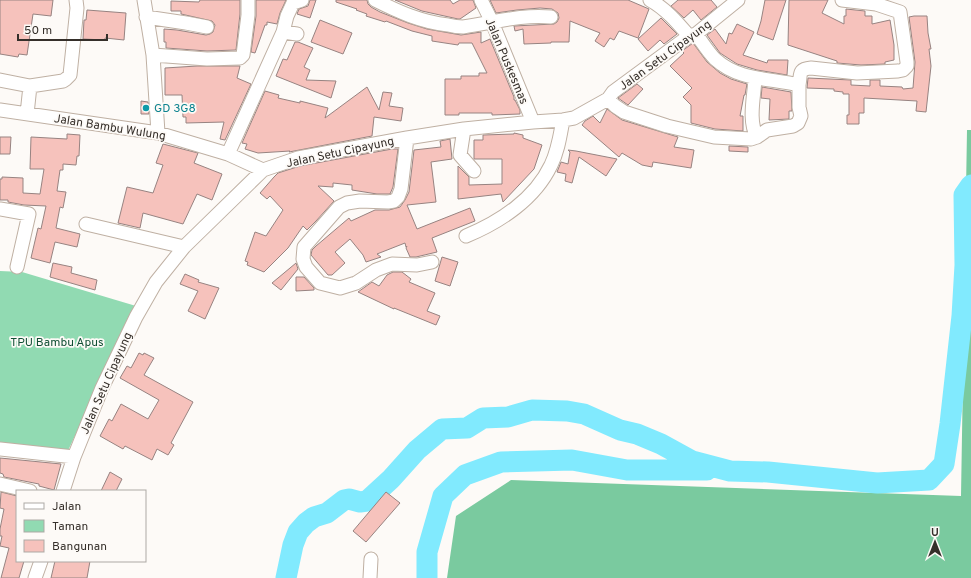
<svg xmlns="http://www.w3.org/2000/svg" width="971" height="578" font-family="Overpass,sans-serif">
	<rect width="100%" height="100%" fill="#fdfaf7"/>
	<path fill="#91dab2" d="M0 271 22 272 136 306 65 457 0 443Z"/>
	<path fill="#7aca9f" d="M967 130H971V578H447L456 516 511 480 961 496Z"/>
	<g fill="none" stroke-linecap="round" stroke-linejoin="round">
		<path stroke="#81eafe" stroke-width="21" d="M286 578 293 545 298 532 306 523 314 517 327 513 344 500 349 499 360 502 367 501 391 479 417 450 442 429 467 428 483 418 508 417 532 410 567 411 584 414 620 430 637 434 661 444 692 461 730 471 768 472 877 483 929 480 944 464 950 424 962 316 965 265 964 195 971 185
			M427 578V552L443 496 465 475 501 462 572 460 627 470H707"/>
	</g>
	<path fill="#f6c2bc" stroke="#978381" d="M0 0H53L51 16 33 14 27 55 19 54 18 57 0 54Z
		M200 0H240V14L236 50 207 51 166 48V42H164V29L177 30 206 35 210 34 213 32 215 25 212 21 181 14V11H171V1L199 2Z
		M256 0H286L280 13 277 24 267 22V25H265L255 53 251 52 256 16Z
		M310 0H316L310 18 297 14 299 9 308 6Z
		M336 0H367L368 4 371 7 380 12 408 23 427 29 461 35 481 32V43L490 39 492 44 514 97V100H515L520 110V114L492 115V113H459V115H445V79H461V76H479V73H487L472 43H459L458 45 432 41V36L412 31 386 21 385 22 366 16 367 14 356 10 357 9 336 2Z
		M395 0H450L453 4 460 0H473L476 8 460 19H458L422 11Z
		M490 0H628L649 9 638 38 619 31 614 40 610 38 604 47 595 41 600 33 570 21 569 42H551V43L524 44 523 29 515 31 514 26 554 24 557 22 559 18 558 13 552 9 540 8 517 10 496 13Z
		M678 0H711L717 7 701 20 693 10 684 18 671 6Z
		M765 0H786L773 40 757 34 761 21Z
		M789 0H828L822 13 844 24V16H846V9L865 11V16H872V24L890 20 894 45V60L885 62V64L861 65 837 63V61L788 45Z
		M87 10 126 13 124 40 105 38V40L83 39 84 20H86Z
		M914 16H927L928 33 931 49H929L931 66 926 112 916 111 917 101 864 98V113H859V124H847V115H849V94H843V92L834 91V89L807 88 808 78 851 80V85L870 86V80H880V86L902 87 903 89 913 88 915 62 909 17Z
		M661 18 677 34 664 44 660 40 648 51 638 39Z
		M320 20 352 33 343 54 311 42Z
		M737 24 754 32 743 55 767 63 768 60H788L787 75 757 70 737 64 720 53 707 35 715 29 726 44 729 33 732 34Z
		M295 42H298L313 48 304 67 310 70 306 80 336 81 331 98 276 76 283 59 287 60Z
		M693 43 707 62 720 73 731 79 747 84 745 95H744L740 116H743V131L715 129 691 123V105L683 97 692 88 670 66 684 53 682 51Z
		M197 66H240L237 78 251 84 225 140 220 139 224 122 186 123V117H183L182 95H165V68Z
		M637 84 643 89 628 105 618 98Z
		M367 87 379 110 383 92 392 93 389 106 403 108 401 121 374 117 372 136 289 152 290 151 258 153 245 149 247 144 242 143 265 91 279 95 278 98 300 103V101L328 108 325 118Z
		M762 87 791 92 792 111H789V119L769 120 770 99 761 98Z
		M141 101 148 102 149 114H141Z
		M607 109 622 120 678 137 674 147 694 150 691 168 653 162 652 167 642 165 622 153 619 157 582 125 585 121 593 116 600 123Z
		M514 133 523 135V138L542 145 534 169 503 202 501 194 458 199V166L469 177V185L502 184V159H474V140H483V135L514 134Z
		M67 134 80 135 79 156H77L76 165 63 164V170H60L57 191 66 192 63 208 60 207 56 228 80 234 77 247 55 242 50 263 31 258 38 228 41 229 46 206 24 205 8 202V200H0V179H2V177L23 178V193L40 194 44 169H30L31 137 67 139Z
		M0 137H11L10 154H0Z
		M450 139 452 159 431 162 436 202 407 205 417 229 470 208 475 221 432 238 437 252 416 257H410L406 248 407 246 406 247 405 243 377 254 381 257 366 262 363 255 350 239 335 252 345 263 332 275H328L311 255 312 250 316 246 349 218 351 221 375 210H389L400 207 405 200 409 192 414 150 441 147 440 141Z
		M163 144 198 153 194 163 222 174 212 200 197 194 183 224 143 213 140 228 118 223 127 187 153 193 163 165 156 163Z
		M729 146 748 147V152L729 151Z
		M392 149H398L393 187 390 194H377L352 190V185L333 183V187L318 186 334 201 316 221 307 230 303 226 288 248 264 272 247 265 248 262 245 261 255 232 266 236 283 210 270 196 267 199 260 193 274 177 278 173 300 166Z
		M568 150 576 151 617 159 606 176 579 157 572 183 565 181 566 174 557 172 561 162 568 164 570 152Z
		M442 257 458 262 450 286 435 281Z
		M53 263 72 267 71 273 97 280 95 290 50 277Z
		M296 263 298 269 281 290 272 283Z
		M393 272H402L411 279 409 282 435 293 427 311 440 316 436 325 394 308V309L358 292 372 282 379 286 387 275Z
		M185 274 199 280 198 282 219 288 205 319 188 311 198 291 180 284Z
		M296 277H304L314 288V290L296 291Z
		M139 353 143 355 144 353 154 358 144 375 193 402 171 443 174 445 168 455 157 449 152 460 125 446 123 449 100 436 109 419 112 421 121 404 148 419 159 400 120 378 127 366 131 368Z
		M0 458 61 464 54 490 39 486V484L4 477 3 474 0 473Z
		M110 472 122 479 116 491H101Z
		M1 492 17 496V561H24L19 578H1L9 548 0 546 2 536H0V529L4 509 0 508Z
		M386 492 400 503 366 542 353 531Z
		M55 561H90L87 578H51Z"/>
	<g fill="none" stroke-linecap="round" stroke-linejoin="round">
		<defs>
			<path id="minor" d="M144 0 153 55 158 133
				M375 0C399 12 421 22 448 25 452 26 458 27 463 27 493 23 521 14 551 17
				M481 0 492 22 533 122
				M650 0C666 9 677 22 689 36
				M842 0 876 4 878 0
				M146 17 186 23 207 27
				M283 32 287 16 293 3 302 0
				M153 55 207 59 240 58 243 55 248 15V0
				M755 79C754 97 748 121 757 137
				M0 80 30 86
				M799 85C801 74 798 69 811 68L857 73 898 71 903 70 907 66V62L900 12 876 4
				M608 99 615 106 624 112 667 126 714 137 751 139 757 137 767 130 793 126 798 123 801 116 799 107V85C770 78 739 81 715 59 708 52 702 42 696 34
				M0 110 158 133 228 154 263 170
				M27 114 30 86 63 81 66 79 70 75 77 8 76 0
				M464 129 460 155 474 171
				M407 138 401 189 398 197 394 201 388 202 360 201 347 203 339 207 304 247 303 259 306 267 320 283 340 288 356 283 376 270 392 264 417 265 432 262
				M228 154 283 32 297 34
				M0 209 29 214 17 267
				M86 224 184 247
				M466 236C500 222 535 199 551 165 558 151 560 136 563 120
				M0 449 74 457
				M0 484 30 491
				M63 491 74 457 102 388 136 317 156 282 184 247 263 170 298 158 407 138 464 129 533 122 563 120 574 118 608 99 613 92 689 36 696 34 738 0
				M35 578 41 561
				M370 578 371 559"/>
		</defs>
		<use href="#minor" stroke="#bfb0a3" stroke-width="15"/>
		<use href="#minor" stroke="#fff" stroke-width="13"/>
	</g>
	<circle fill="#0f9aa8" stroke="#fdfaf7" stroke-width="1.5" cx="146" cy="108" r="4"/>
	<g text-anchor="middle" stroke-width="3.5" stroke-linejoin="round" paint-order="stroke">
		<g font-size="12" fill="#352f2a" stroke="#fdfaf7">
			<text transform="translate(665 55) rotate(-36)" y="4">Jalan Setu Cipayung</text>
			<text transform="translate(507 61) rotate(67)" y="4">Jalan Puskesmas</text>
			<text transform="translate(110 127) rotate(9)" y="4">Jalan Bambu Wulung</text>
			<text transform="translate(340 152) rotate(-12)" y="4">Jalan Setu Cipayung</text>
			<text transform="translate(106 383) rotate(-66)" y="4">Jalan Setu Cipayung</text>
		</g>
		<g font-size="12" fill="#0d838f" stroke="#fdfaf7" text-anchor="start">
			<text x="154" y="112">GD 3G8</text>
		</g>
		<g font-size="12" fill="#104f34" stroke="#fdfaf7">
			<text x="57" y="346">TPU Bambu Apus</text>
		</g>
	</g>
	<rect x="16" y="490" width="130" height="72" fill="#fdfaf7" stroke="#ada9a5"/>
	<rect x="24" y="503" width="20" height="6" fill="#ffffff" stroke="#ada9a5"/>
	<text x="52" y="510" font-size="12" fill="#352f2a">Jalan</text>
	<rect x="24" y="520" width="20" height="12" fill="#91dab2" stroke="#ada9a5"/>
	<text x="52" y="530" font-size="12" fill="#352f2a">Taman</text>
	<rect x="24" y="540" width="20" height="12" fill="#f6c2bc" stroke="#ada9a5"/>
	<text x="52" y="550" font-size="12" fill="#352f2a">Bangunan</text>
	<g transform="translate(935 542)" stroke="#fdfaf7" stroke-width="3" paint-order="stroke">
	<path d="M0-3L7 15L0 10L-7 15Z" fill="#352f2a"/>
	<text y="-6" font-size="11" font-weight="bold" text-anchor="middle" fill="#352f2a">U</text>
	</g>
	<path d="M18 34v6h89v-6" fill="none" stroke="#352f2a" stroke-width="2"/>
	<text x="24" y="34" font-size="12" fill="#352f2a" stroke="#fdfaf7" stroke-width="3" paint-order="stroke">50 m</text>
</svg>
